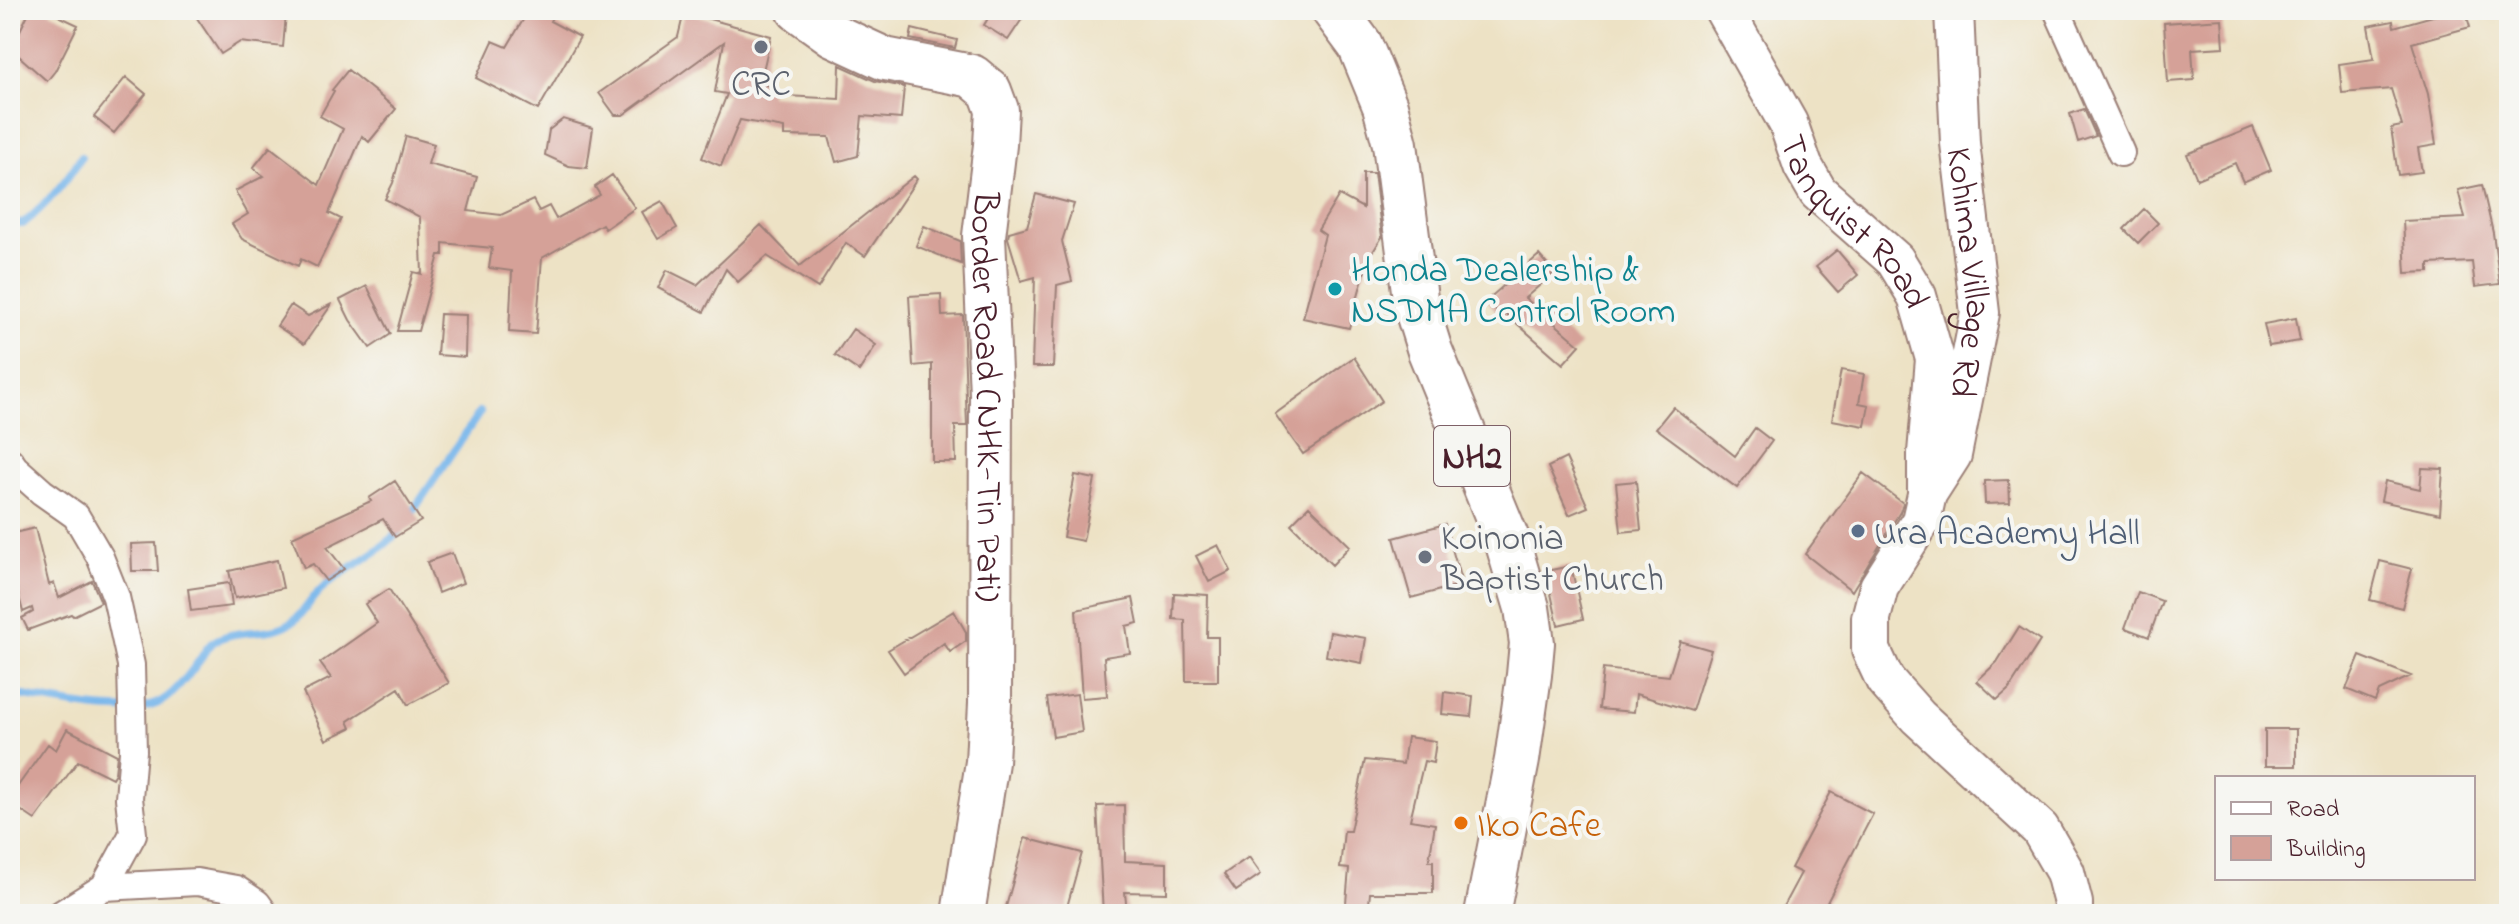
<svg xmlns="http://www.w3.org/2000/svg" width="2519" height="924" font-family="'Indie Flower',sans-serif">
	<rect width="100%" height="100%" fill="#f6f6f2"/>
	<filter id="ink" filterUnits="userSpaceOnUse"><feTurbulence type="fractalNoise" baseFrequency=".0125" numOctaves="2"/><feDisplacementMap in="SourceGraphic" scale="16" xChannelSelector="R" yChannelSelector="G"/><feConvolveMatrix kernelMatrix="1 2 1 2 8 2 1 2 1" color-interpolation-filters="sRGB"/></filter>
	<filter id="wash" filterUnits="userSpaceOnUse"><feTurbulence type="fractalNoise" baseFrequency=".006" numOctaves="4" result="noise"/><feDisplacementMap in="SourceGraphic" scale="32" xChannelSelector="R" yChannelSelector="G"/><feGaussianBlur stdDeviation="1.8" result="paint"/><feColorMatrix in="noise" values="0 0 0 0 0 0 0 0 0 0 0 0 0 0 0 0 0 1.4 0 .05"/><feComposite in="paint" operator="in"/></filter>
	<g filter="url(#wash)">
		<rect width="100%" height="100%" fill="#ede2c5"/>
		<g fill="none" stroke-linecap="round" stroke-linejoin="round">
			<path stroke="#77b6eb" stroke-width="8" d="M10 223 23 224C47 204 65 184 81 157
				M409 517 480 412
				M10 693C46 700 122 718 156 704 174 696 187 677 199 661 203 655 207 646 213 642 236 627 268 637 290 623 303 616 309 601 319 591 345 566 377 558 401 528"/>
		</g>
		<g id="blocks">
			<path fill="#d5a198" d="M30 10H46L78 25 55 71 47 81 11 49Z
				M209 10H256L286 14 283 47 240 42 221 54 197 18Z
				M529 10H556L550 21 580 37 538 110 476 78 493 41 507 47Z
				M993 10H1008L1022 19 1008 40 984 25Z
				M2454 10H2465L2470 27 2412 43 2428 94 2436 145 2418 148 2422 172 2398 175 2391 128 2402 126 2391 89 2342 93 2339 64 2374 59 2368 26 2393 21 2394 27Z
				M684 12 771 36 760 84 771 86 770 95 839 99 840 65 875 81 904 87 901 119 862 116 858 156 836 162 829 137 784 136V128L740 120 721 166 702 158 727 94 715 92 724 42 623 115H615L599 93 678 37Z
				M2222 19 2224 47 2192 49 2194 80 2168 82 2164 23Z
				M912 29 957 40 955 48 910 39Z
				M348 70 396 109 369 142 362 136 329 213 341 219 317 267 301 259 298 266 242 239 232 224 248 214 235 191 264 176 253 168 270 147 319 185 343 129 320 116 334 91 332 90Z
				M126 77 146 94 114 133 94 117Z
				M2084 109 2096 136 2078 142 2070 114Z
				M563 119 593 128 587 168 569 166 545 155 549 130Z
				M2253 127 2271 170 2243 182 2235 163 2197 179 2187 154Z
				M406 136 434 144 428 164 477 177 468 211 501 215 533 200 539 211 549 206 556 219 600 195 595 187 612 175 635 208 605 229 602 224 542 258 536 334 509 332 512 271 489 268 492 248 443 243V255H439L418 331H397L413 272 422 274 420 217 385 199 393 183Z
				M1363 173H1374L1382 237 1368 260 1349 328 1303 318 1325 235 1318 230 1339 195 1363 208Z
				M914 176 917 179 865 256 846 243 818 288 767 256 738 282 726 269 704 312 658 288 667 270 697 285 761 225 800 266Z
				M2482 185 2493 233 2500 284 2475 287 2472 262 2429 264V272L2406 273 2403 221 2465 218 2458 190Z
				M1036 194 1074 204 1062 241 1072 281 1057 285 1053 367H1032L1035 277 1021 281 1008 238 1009 232 1027 227Z
				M662 201 677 228 658 239 642 212Z
				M2144 209 2158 223 2138 243 2124 229Z
				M924 226 960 241 961 264 916 246Z
				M1837 250 1858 275 1838 292 1816 267Z
				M1539 255 1554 273 1525 298 1580 345 1563 364 1506 314 1502 318 1487 300Z
				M367 286 391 334 370 348 350 320 340 300Z
				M941 294 942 316 963 315 967 426H955L956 462H932V364L913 366 909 296Z
				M332 304 304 344 277 326 291 305 308 316Z
				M440 314 466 315 465 357 437 355Z
				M2296 318 2300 341 2269 346 2264 324Z
				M853 329 876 345 859 371 835 355Z
				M1354 357 1382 401 1303 454 1275 414Z
				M1841 370 1864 374 1859 403 1869 405 1865 426 1832 420Z
				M1673 407 1735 456 1755 428 1772 441 1737 488 1656 428Z
				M1566 458 1588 507 1569 515 1548 467Z
				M2422 468 2443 469 2440 514 2381 501 2385 481 2420 489Z
				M1863 473 1903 503 1900 512 1852 591 1805 554Z
				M1075 475 1095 479 1083 541 1063 537Z
				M2009 480 2010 503 1985 504 1984 481Z
				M395 481 421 521 395 537 383 519 327 547 344 569 326 581 313 564 304 568 292 537 371 501 369 498Z
				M1636 481 1641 530 1621 532 1616 483Z
				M1309 506 1350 546 1332 565 1291 524Z
				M1445 524 1462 584 1411 598 1394 538Z
				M35 528 49 585 54 583 59 598 92 581 101 602 73 616 71 614 28 630 22 618 33 612 32 608 23 612 10 561V534Z
				M156 543 158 571H132L131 544Z
				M1218 545 1231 571 1209 582 1196 556Z
				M452 553 463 583 438 593 427 562Z
				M277 560 283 588 235 598 229 571Z
				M2380 561 2412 569 2402 608 2370 600Z
				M1571 566 1583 619 1558 625 1546 571Z
				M229 583 232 606 191 611 188 589Z
				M389 589 449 683 408 705 399 688 348 721 351 728 326 740 303 692 331 678 320 663 377 623 365 604Z
				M2138 592 2162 601 2149 637 2125 628Z
				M1174 593 1208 595 1207 637H1218V681H1186L1185 620 1173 619Z
				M1133 598 1138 623 1126 626 1130 653 1104 657 1107 696 1082 698 1076 610Z
				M954 611 966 632V641L950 652 944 643 904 673 888 650Z
				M2019 627 2040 641 2009 689 1997 700 1977 681 1997 662Z
				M1330 632 1366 638 1362 663 1326 656Z
				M1680 641 1711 650 1692 711 1636 694 1634 712 1599 709 1603 669 1669 676Z
				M2360 656 2411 676 2379 691 2375 701 2346 689Z
				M1444 692 1473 696 1471 717 1442 714Z
				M1077 694 1082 732 1053 737 1047 698Z
				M67 729 117 755 115 773 112 778 78 761 35 820 10 803V797L48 744 56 750Z
				M2265 729H2296V766H2265Z
				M1407 737 1436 741 1433 763 1424 761 1410 820 1435 824 1429 861H1433V893H1370L1368 914H1345L1349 869 1340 868 1344 831H1350L1365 760 1403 764Z
				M1831 792 1873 814 1821 914H1779L1801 873 1791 868Z
				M1124 805 1125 861 1167 863V893L1125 892 1127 914H1103L1097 806Z
				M1025 838 1082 853 1065 914H1004Z
				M1249 857 1261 874 1236 891 1224 874Z"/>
		</g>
	</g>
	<g filter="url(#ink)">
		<use href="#blocks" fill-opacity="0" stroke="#9c8078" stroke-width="2"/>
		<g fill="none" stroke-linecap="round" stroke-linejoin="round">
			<defs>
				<path id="street" d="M2057 10 2121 153
					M10 461 15 468 42 492 76 516 100 557 116 597 131 665 133 751 129 798 133 834 104 887
					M61 914 104 887 197 882 236 889 257 903 265 914"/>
				<g id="secondary">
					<path id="s1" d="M1724 10 1788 123 1803 166 1818 192 1895 260 1917 296 1935 359 1927 453V494"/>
					<path id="s2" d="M1954 10 1960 143 1980 313 1952 455 1927 494 1921 521 1879 587 1871 618V650L1885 680 1918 717 2040 829 2065 872 2073 903V914"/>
				</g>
				<g id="primary">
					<path id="s3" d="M798 10 833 35 885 59 972 76 990 91 997 110 995 145 984 236 991 394 990 703 987 762 963 914"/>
				</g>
				<path id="highway" d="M1334 10 1360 45 1385 106 1395 144 1416 306 1430 351 1506 537 1527 608 1532 643 1529 675 1517 760 1487 914"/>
			</defs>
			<use href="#street" stroke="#9c8078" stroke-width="30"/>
			<use href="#secondary" stroke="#9c8078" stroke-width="42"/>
			<use href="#primary" stroke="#9c8078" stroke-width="46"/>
			<use href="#highway" stroke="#9c8078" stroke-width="48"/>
			<use href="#street" stroke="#fff" stroke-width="26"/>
			<use href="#secondary" stroke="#fff" stroke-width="38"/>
			<use href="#primary" stroke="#fff" stroke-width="42"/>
			<use href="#highway" stroke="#fff" stroke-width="44"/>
		</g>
	</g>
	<g fill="#6b7280" stroke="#f6f6f2" stroke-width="3">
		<circle cx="761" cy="47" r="8"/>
		<circle cx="1425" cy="557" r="8"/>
	</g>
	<circle fill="#0f9aa8" stroke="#f6f6f2" stroke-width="3" cx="1335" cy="289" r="8"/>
	<circle fill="#5c6f8a" stroke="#f6f6f2" stroke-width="3" cx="1858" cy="531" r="8"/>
	<circle fill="#e8710a" stroke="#f6f6f2" stroke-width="3" cx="1461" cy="823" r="8"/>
	<g text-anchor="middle" stroke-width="8" stroke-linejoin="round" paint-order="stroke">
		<rect fill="#f6f6f2" stroke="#7e6067" stroke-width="2" x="1434" y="426" width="76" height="60" rx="6"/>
		<g font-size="34" font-weight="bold" fill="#4a1f2b">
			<text x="1472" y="468">NH2</text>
		</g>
		<g font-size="36" fill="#5b616d" stroke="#f6f6f2">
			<text x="761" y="95">CRC</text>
			<text x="1441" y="549" text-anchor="start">Koinonia<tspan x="1441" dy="41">Baptist Church</tspan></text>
		</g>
		<g font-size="36" fill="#4a1f2b" stroke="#f6f6f2">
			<text dy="13" stroke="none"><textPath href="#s1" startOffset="252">Tanquist Road</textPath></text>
			<text dy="13" stroke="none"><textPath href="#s2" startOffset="264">Kohima Village Rd</textPath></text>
			<text dy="13" stroke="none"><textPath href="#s3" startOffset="520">Border Road (NHK-Tin Pati)</textPath></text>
		</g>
		<g font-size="36" fill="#0d838f" stroke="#f6f6f2" text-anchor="start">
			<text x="1351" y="281">Honda Dealership &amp;<tspan x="1351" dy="41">NSDMA Control Room</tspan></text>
		</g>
		<g font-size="36" fill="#4e5e75" stroke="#f6f6f2" text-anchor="start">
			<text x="1874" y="544">Ura Academy Hall</text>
		</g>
		<g font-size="36" fill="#c56008" stroke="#f6f6f2" text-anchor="start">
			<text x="1477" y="836">Iko Cafe</text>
		</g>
	</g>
	<rect width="2519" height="924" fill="none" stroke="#f6f6f2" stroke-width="40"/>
	<rect x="2215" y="776" width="260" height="104" fill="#f6f6f2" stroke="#b1a0a2" stroke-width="2"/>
	<rect x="2231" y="802" width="40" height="12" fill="#ffffff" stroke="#b1a0a2" stroke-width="2"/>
	<text x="2287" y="816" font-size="24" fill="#4a1f2b">Road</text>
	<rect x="2231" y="836" width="40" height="24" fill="#d5a198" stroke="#b1a0a2" stroke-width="2"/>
	<text x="2287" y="856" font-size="24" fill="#4a1f2b">Building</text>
</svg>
